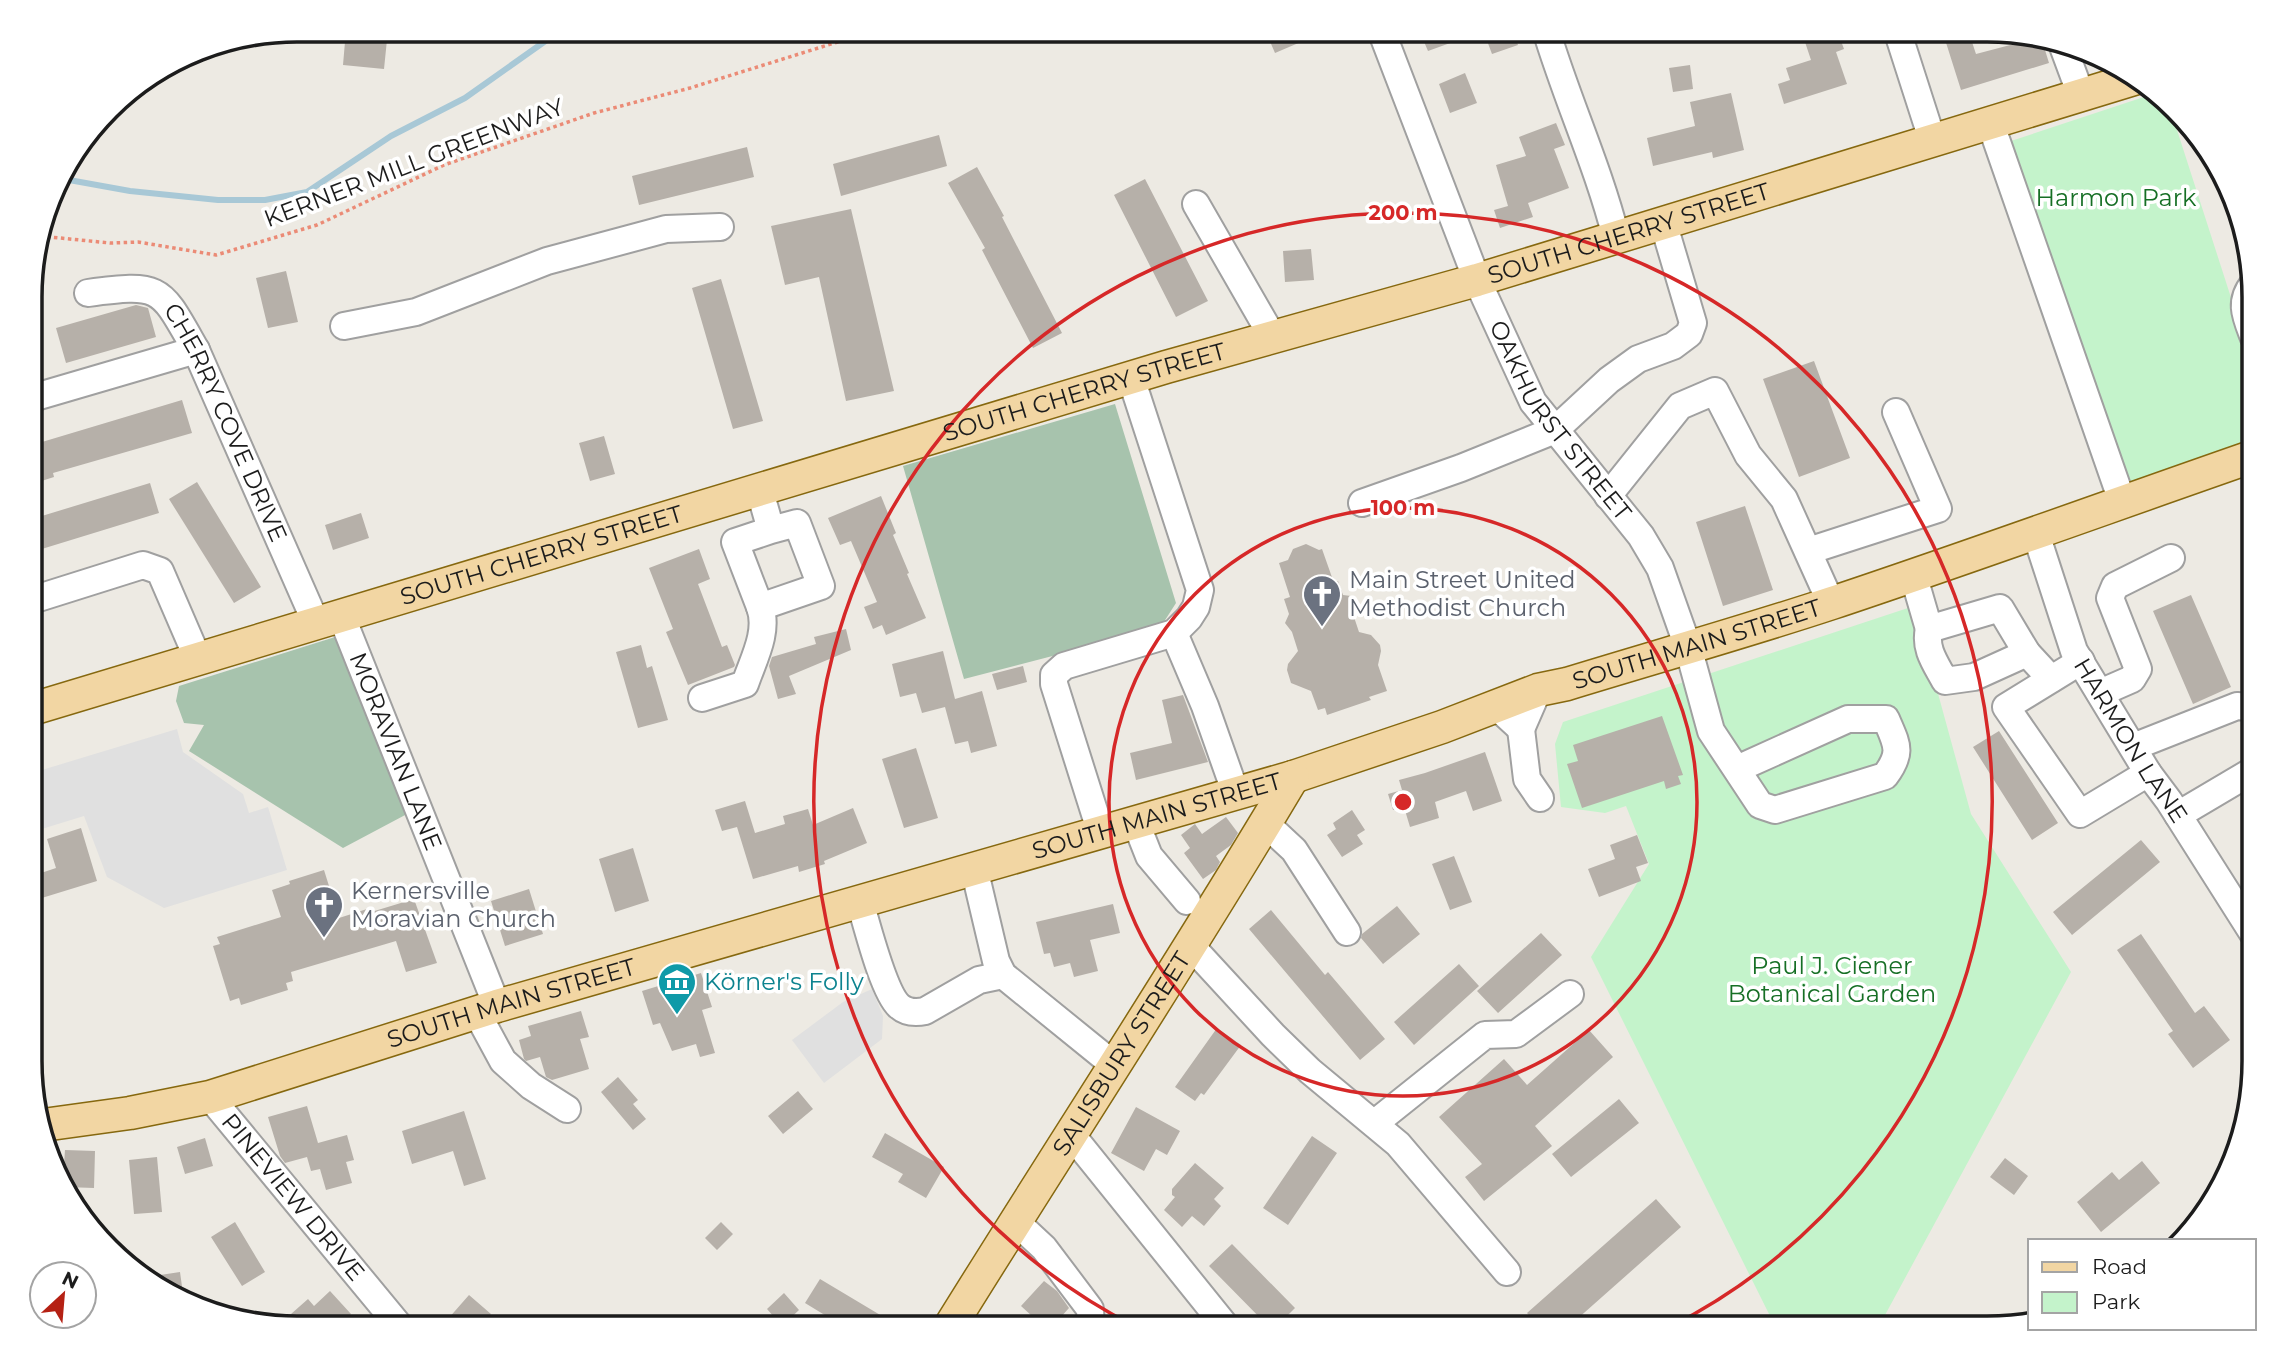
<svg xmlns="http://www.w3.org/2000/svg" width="2284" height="1358" font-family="Montserrat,sans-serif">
	<rect width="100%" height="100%" fill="#edeae3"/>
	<path fill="#a7c3ad" d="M1115 404 1176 603 1160 628 964 679 903 466Z
		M335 637 407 814 343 848 189 751 204 725 184 723 176 701 179 686Z"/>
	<path fill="#c4f3cb" d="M2156 93 2168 102 2254 369V447L2130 483 2011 141Z
		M1914 606 1971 814 2071 972 1878 1328H1776L1591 957 1649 864 1626 806 1605 813 1561 807 1555 744 1563 722Z"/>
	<path fill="#e0e0e0" d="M177 729 183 752 243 794 249 813 268 807 287 870 164 908 107 877 84 816 32 832V773Z
		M872 989 883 1016 882 1039 824 1083 792 1040 843 1002Z"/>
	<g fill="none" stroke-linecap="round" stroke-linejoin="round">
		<path stroke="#a8c8d6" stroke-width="6" d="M58 178 130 191 218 200H265L307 192 391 136 465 98 561 30"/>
	</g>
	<path fill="#b6b0a9" d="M346 30H388L384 69 343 65Z
		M1265 30H1329L1275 53Z
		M1419 30H1448L1453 42 1428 51Z
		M1483 30H1512L1518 45 1492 54Z
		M1801 30H1837L1844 49 1836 52 1847 84 1784 104 1778 84 1790 80 1786 68 1811 60Z
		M1942 30H1968L1976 54 2041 37 2049 63 1961 90Z
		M1690 65 1693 89 1673 92 1669 68Z
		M1465 73 1477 103 1450 113 1439 84Z
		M1731 93 1744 150 1713 158 1712 152 1653 166 1647 138 1695 126 1690 102Z
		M1556 123 1565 145 1554 149 1569 188 1528 203 1533 217 1500 228 1494 210 1508 206 1496 165 1526 156 1519 137Z
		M939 135 947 166 841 196 833 164Z
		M747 147 754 177 639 205 632 176Z
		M977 167 1004 216 1002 217 1062 333 1033 348 982 250 985 248 948 183Z
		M1145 179 1208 301 1176 317 1114 195Z
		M851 209 894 391 846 401 819 277 785 285 771 226Z
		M1311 249 1314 280 1285 282 1283 251Z
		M286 271 298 322 268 328 256 278Z
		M721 279 763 421 733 429 692 288Z
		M136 305 148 308 156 337 66 363 56 328Z
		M1814 361 1850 458 1799 477 1763 379Z
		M182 400 192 433 53 473 54 477 32 484V445Z
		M604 436 615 474 590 481 579 443Z
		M197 482 261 587 234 603 169 499Z
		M150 483 159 513 32 552V519Z
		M881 496 896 533 893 535 909 573 907 574 926 618 886 635 882 625 873 629 864 607 877 602 851 541 840 545 828 518Z
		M1745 506 1773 590 1723 606 1696 522Z
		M361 513 369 538 333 550 325 525Z
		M1306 544 1319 550 1322 549 1334 583 1338 581 1343 595 1351 596 1356 601 1357 609 1353 614 1359 632 1371 635 1380 645 1381 651 1378 665 1387 691 1369 697 1371 700 1327 715 1325 708 1318 710 1311 691 1291 683 1287 670 1288 664 1298 651 1292 632 1285 623 1289 614 1284 599 1290 597 1279 563 1288 560 1293 549Z
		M699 549 710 579 698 584 722 647 727 645 735 665 734 667 688 685 666 632 673 629 649 568Z
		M2191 595 2231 687 2193 704 2153 611Z
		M846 629 851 650 789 676 796 694 778 699 769 666 772 657 816 644 814 637Z
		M641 645 647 668 652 666 668 720 638 728 616 652Z
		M943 651 955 699 982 691 997 746 971 753 968 741 955 744 945 707 922 713 916 693 900 697 892 664Z
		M1023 666 1027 682 997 690 992 674Z
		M1183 695 1208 762 1136 780 1130 753 1172 743 1162 700Z
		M1662 716 1683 775 1678 776 1681 784 1666 789 1664 781 1582 808 1567 764 1578 761 1573 745Z
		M1999 731 2058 823 2032 840 1973 747Z
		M916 748 938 818 904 828 882 759Z
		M1485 752 1502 801 1473 811 1466 791 1435 802 1439 818 1410 827 1404 807 1393 810 1388 794 1402 790 1399 780 1425 773Z
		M745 801 755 833 785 824 783 816 808 809 813 825 853 808 867 843 824 861 825 864 799 872 798 866 753 879 737 827 722 831 715 810Z
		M1352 810 1365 830 1357 835 1363 844 1342 857 1327 835 1336 829 1333 823Z
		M1226 817 1238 833 1231 845 1216 856 1220 862 1216 870 1203 879 1184 853 1190 848 1181 835 1195 824 1202 834Z
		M81 828 97 881 32 901V876L56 868 47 839Z
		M1637 835 1648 863 1636 867 1641 881 1599 897 1588 869 1615 859 1610 845Z
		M2141 840 2160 862 2072 935 2053 912Z
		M633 848 649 901 615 912 599 859Z
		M1454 856 1472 902 1450 910 1432 864Z
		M324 870 339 918 367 909 368 913 414 899 437 963 406 972 396 941 291 972 293 981 286 983 288 990 241 1005 239 998 230 1001 213 946 220 944 217 937 281 917 272 890 290 884 289 881Z
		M529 889 543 934 505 946 491 901Z
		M1113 904 1120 933 1090 940 1098 971 1074 977 1070 963 1054 967 1050 953 1044 954 1036 922Z
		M1397 906 1420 934 1383 964 1361 938 1362 934Z
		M1271 910 1325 975 1328 972 1385 1039 1360 1060 1249 929Z
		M1541 933 1562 955 1498 1013 1477 991Z
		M2141 934 2195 1013 2204 1006 2230 1040 2193 1068 2168 1034 2173 1031 2117 950Z
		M1459 964 1479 986 1414 1045 1394 1022Z
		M701 973 712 1007 702 1010 715 1053 700 1057 696 1044 672 1051 660 1023 653 1025 642 991Z
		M581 1011 589 1037 580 1039 589 1069 552 1080 546 1077 540 1057 526 1061 524 1059 519 1040 531 1036 528 1026Z
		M1217 1028 1241 1045 1204 1095 1201 1093 1195 1101 1175 1087Z
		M1589 1030 1613 1057 1535 1126 1552 1146 1484 1201 1465 1177 1482 1164 1439 1117 1504 1059 1527 1085Z
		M618 1077 638 1100 633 1104 646 1119 633 1130 601 1092Z
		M798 1091 813 1109 783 1134 768 1116Z
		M1619 1099 1639 1123 1571 1177 1552 1154Z
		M307 1106 318 1143 347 1135 354 1160 346 1162 352 1183 326 1190 320 1169 311 1171 307 1157 285 1163 280 1156 268 1117Z
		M1136 1107 1180 1131 1167 1155 1156 1149 1144 1171 1111 1153Z
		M464 1111 486 1179 464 1186 453 1151 412 1164 402 1131Z
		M885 1133 944 1167 926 1198 898 1182 903 1174 872 1157Z
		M1312 1136 1337 1153 1288 1225 1263 1208Z
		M205 1138 213 1166 185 1174 177 1147Z
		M65 1150 95 1151 94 1188 66 1187 63 1180Z
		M157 1157 162 1212 134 1214 129 1160Z
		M2005 1158 2028 1176 2014 1195 1990 1177Z
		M2142 1161 2160 1183 2101 1232 2077 1202 2112 1172 2119 1180Z
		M1195 1163 1224 1188 1214 1199 1221 1206 1204 1226 1192 1216 1182 1227 1164 1210 1175 1197 1172 1195V1189Z
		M1656 1199 1681 1227 1567 1328H1540L1527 1313Z
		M235 1222 265 1272 242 1286 211 1237Z
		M721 1222 733 1234 717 1250 705 1238Z
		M1232 1244 1295 1308 1275 1328H1270L1209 1266Z
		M180 1272 184 1301 163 1292 147 1277Z
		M820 1279 902 1328H846L805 1303Z
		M1044 1281 1057 1291 1069 1308 1051 1328H1045L1021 1306Z
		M330 1291 351 1314 336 1328H304L291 1314 308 1299 314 1306Z
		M784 1293 799 1310 782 1326 767 1309Z
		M469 1295 491 1314 486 1319 496 1328H440Z"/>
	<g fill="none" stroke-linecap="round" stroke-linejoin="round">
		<defs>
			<g id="minor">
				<path id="s1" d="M1381 30 1477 280 1533 402 1641 536 1660 568 1688 647 1711 731 1760 805 1775 810 1885 776C1903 752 1897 745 1886 719H1848L1737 769"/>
				<path d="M1546 30C1567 100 1598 166 1616 237"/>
				<path d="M1897 30 1932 139"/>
				<path d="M2061 41 2081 95"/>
				<path d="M1990 122 2122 501"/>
				<path d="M1196 204 1272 336"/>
				<path d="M2254 283C2238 302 2246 317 2254 338"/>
				<path id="s2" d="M88 293C163 283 160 287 196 350L316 623"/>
				<path d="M344 326 416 312 547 261 666 229 720 227"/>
				<path d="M32 398 196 350"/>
				<path d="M759 488 771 530 797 523 821 586 760 607 735 542 771 530"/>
				<path d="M1608 496 1680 406 1715 391 1748 455 1784 499 1831 603"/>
				<path d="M1362 503 1461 468 1555 430 1609 380 1638 359 1673 346 1689 334 1693 323 1663 222"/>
				<path id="s3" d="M2036 534 2074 651 2148 773 2169 801 2254 935"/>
				<path d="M1808 551 1938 509 1896 412"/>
				<path d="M1913 574 1929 629 2000 608 2027 653 2051 679"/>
				<path d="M32 600 143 565 160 571 198 659"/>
				<path id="s4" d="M341 615 497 1006"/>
				<path d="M1929 629C1924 649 1936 664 1945 681L1974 677 2027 653"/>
				<path d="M1174 633 1205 706 1236 794"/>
				<path d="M2081 661 2006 707 2080 814 2148 773"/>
				<path d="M2100 693 2132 679 2138 669 2110 598 2115 586 2171 558"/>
				<path d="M702 698 745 684C753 660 769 632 760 607"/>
				<path d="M1496 706 1521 729 1538 690"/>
				<path d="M1521 729 1527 779 1540 798"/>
				<path d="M2133 747 2237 706 2249 707 2254 710"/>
				<path d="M2178 815 2254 770"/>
				<path d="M1136 823 1149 856 1187 901"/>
				<path d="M1265 823 1294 850 1347 932"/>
				<path d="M1101 833 1054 684V675L1064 666 1174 633 1189 618 1196 607 1200 590 1131 378"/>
				<path d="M974 868 996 961 1003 975 1114 1065"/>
				<path d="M860 902C867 925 883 991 899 1006 907 1013 916 1013 925 1011L979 980 1003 975"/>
				<path d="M1191 946 1273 1035 1310 1071 1398 1144 1507 1272"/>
				<path d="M477 1013 503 1061 531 1086 567 1109"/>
				<path id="s5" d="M210 1097 401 1328"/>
				<path d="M1375 1123 1485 1035 1516 1034 1570 994"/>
				<path d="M1070 1133 1227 1328"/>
				<path d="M1015 1221 1044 1248 1090 1309 1091 1328"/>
			</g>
			<g id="major">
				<path id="s6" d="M32 709 1166 367 1477 280 2137 78"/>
				<path id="s7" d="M43 1125 130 1113 210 1097 497 1006 1293 777 1442 727 1538 690 1567 684C1655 657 1744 632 1832 603 1973 556 2113 505 2254 456"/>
				<path id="s8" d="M949 1328C1063 1144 1182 964 1293 777"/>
			</g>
		</defs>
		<use href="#minor" stroke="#a0a0a0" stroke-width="30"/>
		<use href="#major" stroke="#86680f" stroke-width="35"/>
		<path stroke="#eb8b76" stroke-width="3.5" stroke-dasharray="3.5 3.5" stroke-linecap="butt" d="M1088 30H1098
			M40 236 110 243 138 242 216 255 317 225 444 165 594 113 690 88 876 30"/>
		<use href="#minor" stroke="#fff" stroke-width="26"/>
		<use href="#major" stroke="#f2d6a3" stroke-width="32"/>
	</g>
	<g fill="none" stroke="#d62828" stroke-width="3.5">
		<circle cx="1403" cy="802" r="294"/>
		<path d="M1136 1327A589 589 0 1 1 1670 1327"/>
	</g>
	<defs>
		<symbol id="church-pin" viewBox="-11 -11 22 30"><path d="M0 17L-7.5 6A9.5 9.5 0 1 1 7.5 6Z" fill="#6b7280" stroke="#fff"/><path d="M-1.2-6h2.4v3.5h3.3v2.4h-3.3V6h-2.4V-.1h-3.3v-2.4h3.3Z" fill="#fff"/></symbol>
		<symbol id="museum-pin" viewBox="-11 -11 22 30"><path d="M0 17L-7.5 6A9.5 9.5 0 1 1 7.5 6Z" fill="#0f9aa8" stroke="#fff"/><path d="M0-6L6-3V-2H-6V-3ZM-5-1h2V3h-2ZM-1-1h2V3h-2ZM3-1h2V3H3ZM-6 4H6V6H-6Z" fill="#fff"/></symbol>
	</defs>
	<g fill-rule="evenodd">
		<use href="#church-pin" x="1300" y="572" width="44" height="60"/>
		<use href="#church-pin" x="302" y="883" width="44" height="60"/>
		<use href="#museum-pin" x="655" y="960" width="44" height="60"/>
	</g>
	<g text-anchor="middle" stroke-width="7" stroke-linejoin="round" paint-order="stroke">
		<g font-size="24" fill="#1c1c1c" stroke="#fff">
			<text transform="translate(414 163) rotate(-21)" y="8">KERNER MILL GREENWAY</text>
			<text dy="8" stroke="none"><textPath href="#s6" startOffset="1666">SOUTH CHERRY STREET</textPath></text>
			<text dy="8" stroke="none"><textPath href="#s6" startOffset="1099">SOUTH CHERRY STREET</textPath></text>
			<text dy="8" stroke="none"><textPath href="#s1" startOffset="432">OAKHURST STREET</textPath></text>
			<text dy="8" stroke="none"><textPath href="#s2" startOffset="217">CHERRY COVE DRIVE</textPath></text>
			<text dy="8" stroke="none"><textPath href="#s6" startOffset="532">SOUTH CHERRY STREET</textPath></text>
			<text dy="8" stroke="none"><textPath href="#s7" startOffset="1724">SOUTH MAIN STREET</textPath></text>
			<text dy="8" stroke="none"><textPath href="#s3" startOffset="229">HARMON LANE</textPath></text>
			<text dy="8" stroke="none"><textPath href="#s4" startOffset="147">MORAVIAN LANE</textPath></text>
			<text dy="8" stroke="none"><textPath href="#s7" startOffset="1157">SOUTH MAIN STREET</textPath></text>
			<text dy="8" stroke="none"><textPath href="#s7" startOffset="485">SOUTH MAIN STREET</textPath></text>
			<text dy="8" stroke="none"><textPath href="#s8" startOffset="324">SALISBURY STREET</textPath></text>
			<text dy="8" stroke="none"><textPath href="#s5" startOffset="130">PINEVIEW DRIVE</textPath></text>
		</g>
		<g font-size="24" fill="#166f25" stroke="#fff">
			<text x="2116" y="206">Harmon Park</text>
			<text x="1832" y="974">Paul J. Ciener<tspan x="1832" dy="28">Botanical Garden</tspan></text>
		</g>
		<g font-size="24" fill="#5b616d" stroke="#fff" text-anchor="start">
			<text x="1349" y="588">Main Street United<tspan x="1349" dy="28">Methodist Church</tspan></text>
			<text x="351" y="899">Kernersville<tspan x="351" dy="28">Moravian Church</tspan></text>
		</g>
		<g font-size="24" fill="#0d838f" stroke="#fff" text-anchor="start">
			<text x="704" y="990">Körner's Folly</text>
		</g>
	</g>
	<path d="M0 0H2284V1358H0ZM297 42H1987A255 255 0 0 1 2242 297V1061A255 255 0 0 1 1987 1316H297A255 255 0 0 1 42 1061V297A255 255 0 0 1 297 42Z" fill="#fff" fill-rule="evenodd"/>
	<path fill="none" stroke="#1c1c1c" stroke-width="3.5" d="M297 42H1987A255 255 0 0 1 2242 297V1061A255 255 0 0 1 1987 1316H297A255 255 0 0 1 42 1061V297A255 255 0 0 1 297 42Z"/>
	<circle cx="1403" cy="802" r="10" fill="#d62828" stroke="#fff" stroke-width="3.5"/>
	<g font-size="21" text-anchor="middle" font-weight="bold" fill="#d62828" stroke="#fff" stroke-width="7" stroke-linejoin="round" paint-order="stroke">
		<text x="1403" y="220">200 m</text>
		<text x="1403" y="515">100 m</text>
	</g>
	<rect x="2028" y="1239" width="228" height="91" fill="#ffffff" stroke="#a4a4a4" stroke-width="2"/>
	<rect x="2042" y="1262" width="35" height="10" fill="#f2d6a3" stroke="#a4a4a4" stroke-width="2"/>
	<text x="2092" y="1274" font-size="21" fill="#1c1c1c">Road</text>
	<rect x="2042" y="1292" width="35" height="21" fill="#c4f3cb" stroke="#a4a4a4" stroke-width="2"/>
	<text x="2092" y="1309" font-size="21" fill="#1c1c1c">Park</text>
	<g transform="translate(63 1295) rotate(26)"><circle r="33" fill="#ffffff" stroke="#a4a4a4" stroke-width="2"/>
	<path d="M0-5L12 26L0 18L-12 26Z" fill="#b52114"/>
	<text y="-10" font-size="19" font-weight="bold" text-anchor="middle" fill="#1c1c1c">N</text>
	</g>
</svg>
